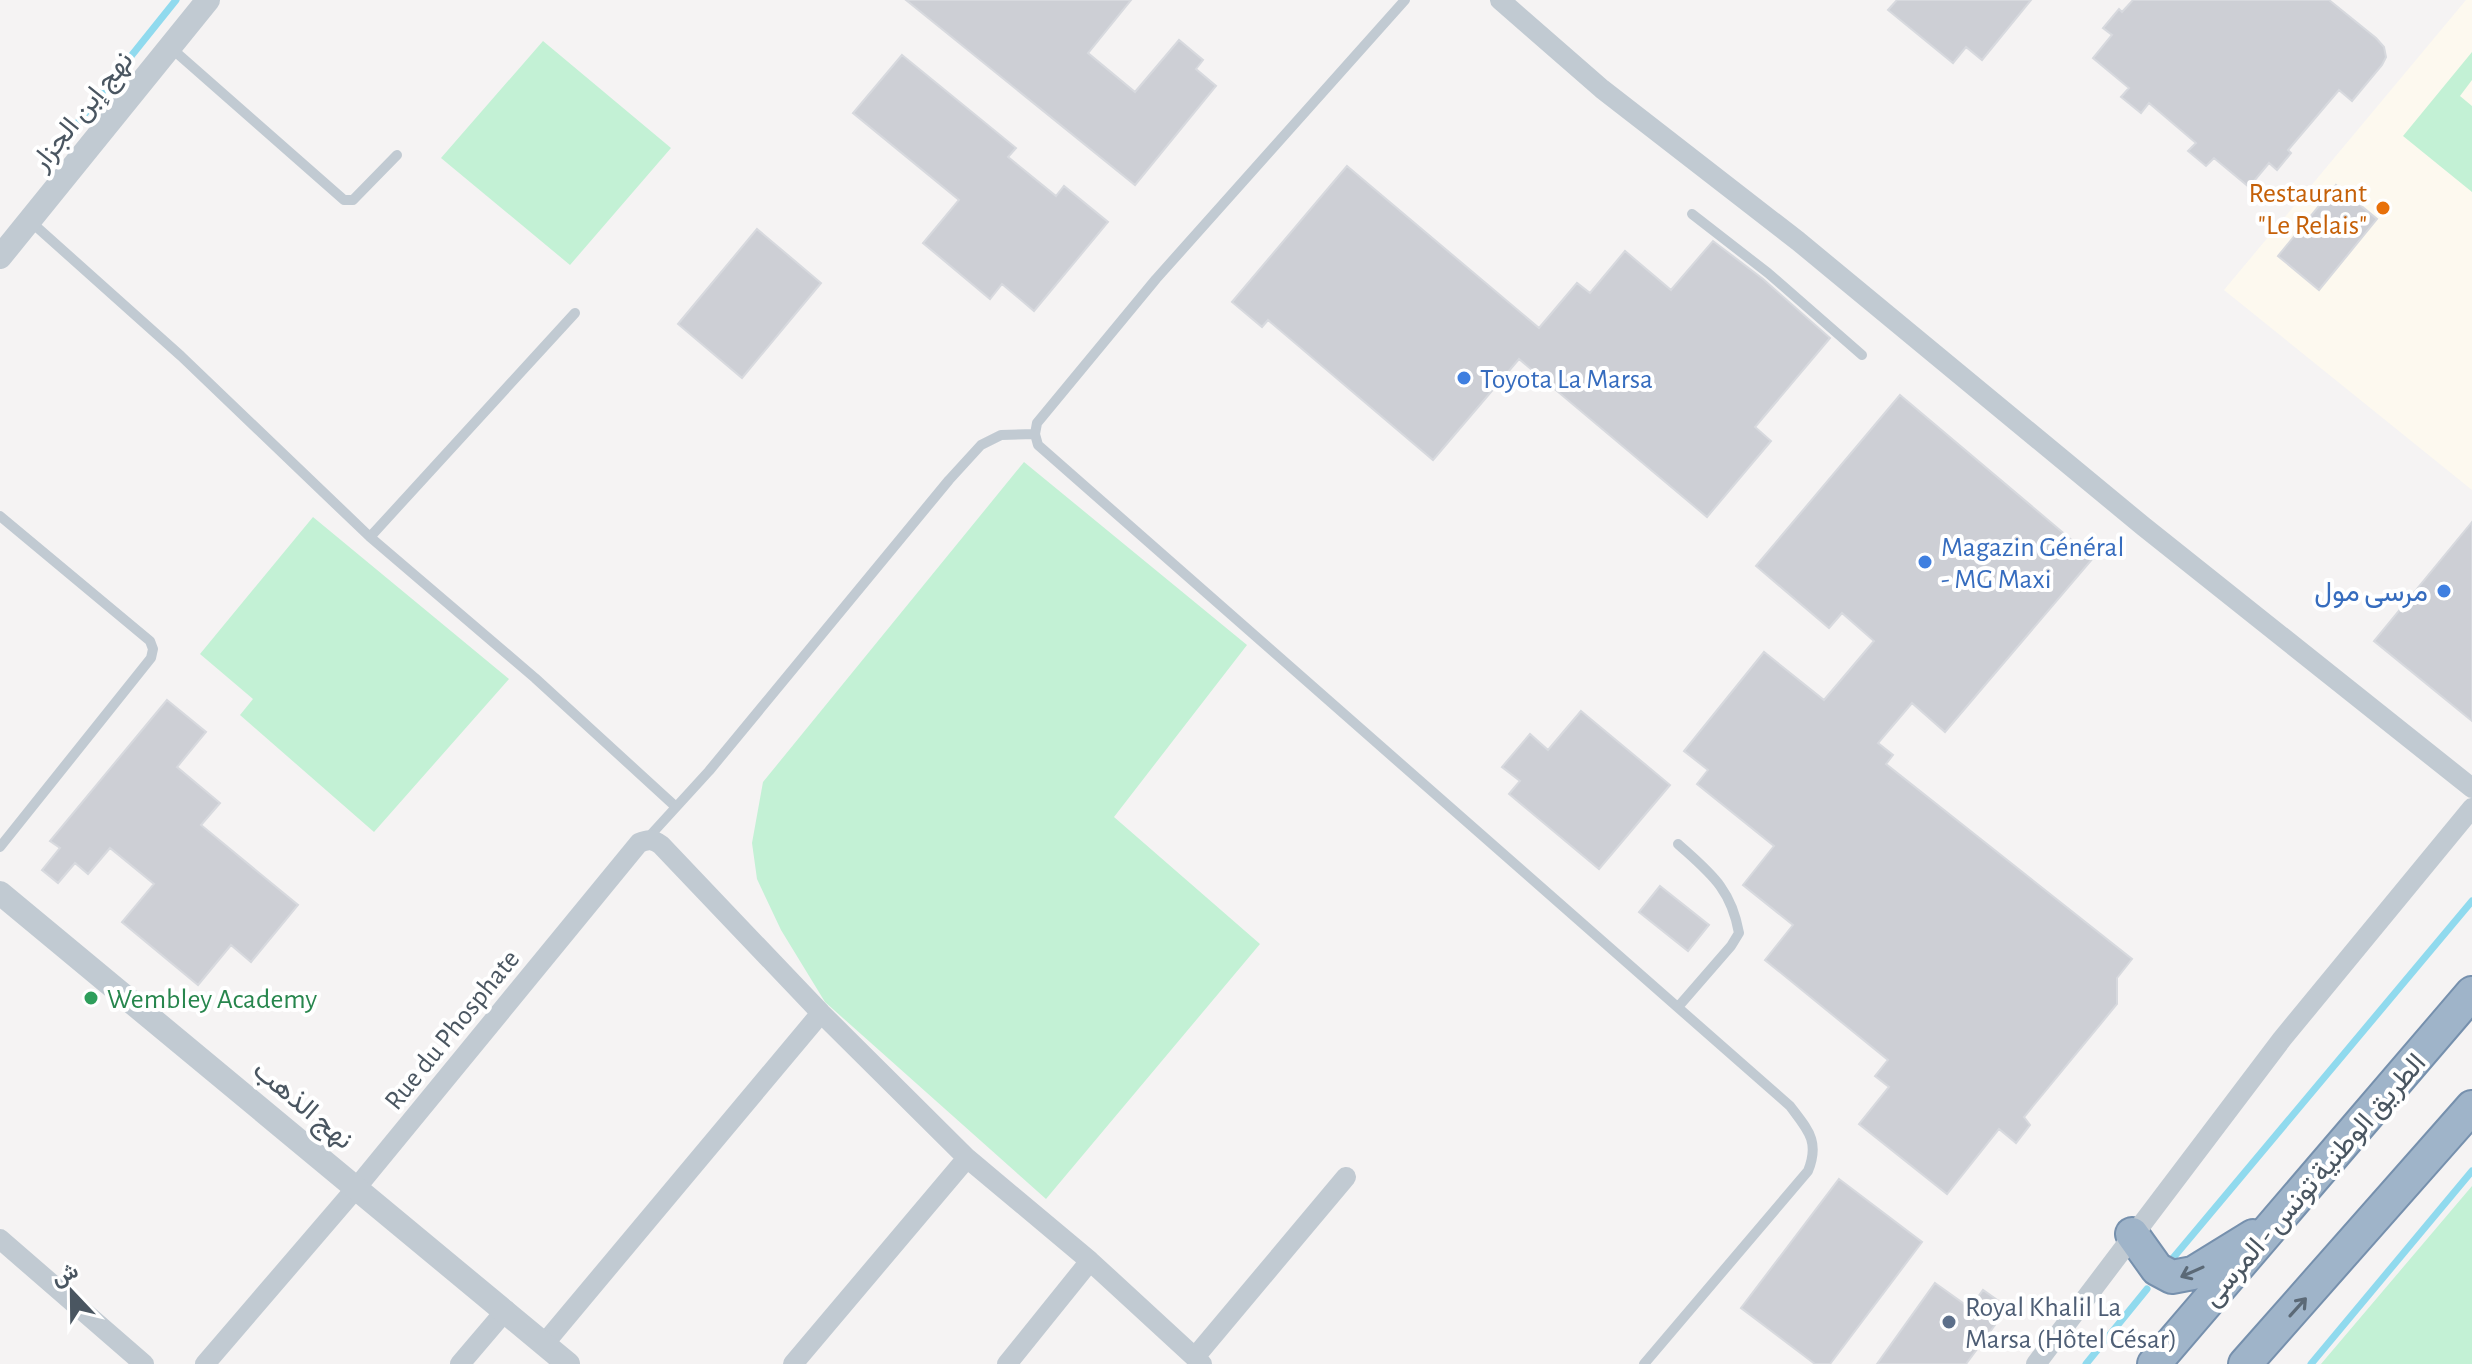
<svg xmlns="http://www.w3.org/2000/svg" width="2472" height="1364" font-family="'Alegreya Sans',Vazirmatn,sans-serif">
	<rect width="100%" height="100%" fill="#f5f3f3"/>
	<path fill="#fdf9ef" d="M2466 0H2472V490L2224 290Z"/>
	<path fill="#c3f1d5" d="M543 41 671 148 570 265 441 158Z
		M2472 52V80L2460 96 2472 106V192L2403 136Z
		M1024 462 1247 645 1114 817 1260 944 1046 1199 825 1002 781 930 757 879 752 843 763 782Z
		M313 517 509 679 374 832 240 715 253 699 200 654Z
		M2472 1186V1364H2321Z"/>
	<g fill="none" stroke-linecap="round" stroke-linejoin="round">
		<path stroke="#90daee" stroke-width="7" d="M67 136 176 0
			M2168 1264 2472 901
			M2086 1364 2147 1289
			M2311 1364 2472 1171"/>
	</g>
	<path fill="#cdcfd5" stroke="#d7d9de" stroke-width="2" d="M906 0H1131L1088 53 1135 92 1179 40 1203 60 1196 69 1216 86 1135 185Z
		M1897 0H2031L1982 60 1966 47 1953 63 1888 10Z
		M2133 0H2329L2376 38 2384 47 2386 57 2382 65 2352 101 2339 90 2288 150 2291 153 2277 170 2269 163 2249 187 2214 158 2206 166 2188 151 2196 143 2149 103 2141 113 2121 97 2129 88 2093 58 2112 35 2103 28 2119 9 2122 12Z
		M902 55 1016 148 1008 157 1056 196 1064 186 1108 222 1034 311 1002 284 990 299 923 243 959 200 853 113Z
		M1347 166 1539 328 1577 283 1590 293 1625 251 1671 290 1713 241 1763 279 1830 338 1755 427 1771 441 1707 517 1519 359 1433 460 1268 320 1262 327 1232 302Z
		M2336 185 2377 219 2319 290 2278 256Z
		M757 229 821 283 742 378 678 324Z
		M1900 395 2093 558 1945 732 1912 703 1878 743 1893 755 1886 764 2132 959 2117 978V1004L2024 1117 2030 1125 2016 1143 1999 1129 1947 1194 1859 1124 1889 1087 1875 1076 1888 1060 1765 960 1793 925 1743 885 1774 846 1697 784 1708 770 1684 751 1764 652 1824 700 1874 641 1842 613 1829 628 1756 566Z
		M2472 522V721L2374 641Z
		M167 700 206 732 177 767 220 803 201 825 298 905 251 962 231 945 198 985 122 922 154 884 110 848 88 874 75 863 58 883 42 870 60 848 50 841Z
		M1581 711 1670 785 1599 869 1509 794 1520 781 1502 767 1530 734 1548 750Z
		M1660 886 1709 925 1688 951 1639 912Z
		M1839 1179 1922 1242 1830 1364H1815L1741 1308Z
		M1935 1283 1970 1308 1983 1290 2000 1302 1988 1319 1995 1325 1966 1364H1877Z"/>
	<g fill="none" stroke-linecap="round" stroke-linejoin="round">
		<defs>
			<path id="trunk" d="M2132 1234 2157 1269 2172 1277 2193 1273 2253 1236
				M2154 1364 2472 993
				M2245 1364 2472 1107"/>
		</defs>
		<use href="#trunk" stroke="#7690ad" stroke-width="36"/>
		<path stroke="#c1cad2" stroke-width="10" d="M1405 0 1156 279 1037 423 1035 434 1038 445 1790 1106C1808 1130 1820 1141 1808 1171L1644 1364
			M170 47 344 200H353L397 155
			M1692 214 1768 273 1862 355
			M30 221 181 356 370 537 535 678 676 807
			M0 516 150 641 153 649 151 658 0 847
			M370 537 575 313
			M646 840 709 771 949 480 981 445 1001 435 1035 434
			M1678 1007 1731 946 1739 933C1731 888 1710 873 1678 844"/>
		<path stroke="#c1cad2" stroke-width="20" d="M1500 0 1602 89 1798 241 2143 526 2472 788
			M0 1239 144 1364
			M544 1344 821 1013
			M1195 1357 1346 1177
			M205 1364 357 1187 639 843C648 839 653 839 661 845L821 1013 967 1158 1090 1261 1202 1364
			M460 1364 506 1310
			M793 1364 967 1158
			M1007 1364 1090 1261
			M2036 1364 2282 1039 2472 808"/>
		<path stroke="#c1cad2" stroke-width="24" d="M0 257 208 0
			M0 893 568 1364"/>
		<use href="#trunk" stroke="#9fb4c9" stroke-width="32"/>
	</g>
	<defs><path id="oneway-shaft" d="M-6 0H5M1.5-3L5.5 0L1.5 3" fill="none" stroke-width="1.6" stroke-linecap="round" stroke-linejoin="round" transform="scale(2)"/></defs>
	<g stroke="#5b6976">
		<use href="#oneway-shaft" transform="translate(2192 1272) rotate(156)"/>
		<use href="#oneway-shaft" transform="translate(2298 1307) rotate(-48)"/>
	</g>
	<circle fill="#e8710a" stroke="#fff" stroke-width="3" cx="2383" cy="208" r="8"/>
	<g fill="#3f7fe0" stroke="#fff" stroke-width="3">
		<circle cx="1464" cy="378" r="8"/>
		<circle cx="1925" cy="562" r="8"/>
		<circle cx="2444" cy="591" r="8"/>
	</g>
	<circle fill="#2e9e5b" stroke="#fff" stroke-width="3" cx="91" cy="998" r="8"/>
	<circle fill="#5c6f8a" stroke="#fff" stroke-width="3" cx="1949" cy="1322" r="8"/>
	<g text-anchor="middle" stroke-width="8" stroke-linejoin="round" paint-order="stroke">
		<g font-size="28" fill="#4a5661" stroke="#fff">
			<text transform="translate(81 110) rotate(-51)" y="10">نهج إبن الجزار</text>
			<text transform="translate(451 1029) rotate(-51)" y="10">Rue du Phosphate</text>
			<text transform="translate(304 1104) rotate(40)" y="10">نهج الذهب</text>
			<text transform="translate(2313 1179) rotate(-49)" y="10">الطريق الوطنية تونس - المرسى</text>
		</g>
		<g font-size="28" fill="#c56008" stroke="#fff" text-anchor="end">
			<text x="2367" y="202">Restaurant<tspan x="2367" dy="32">"Le Relais"</tspan></text>
		</g>
		<g font-size="28" fill="#366cbe" stroke="#fff" text-anchor="start">
			<text x="1480" y="388">Toyota La Marsa</text>
			<text x="1941" y="556">Magazin Général<tspan x="1941" dy="32">- MG Maxi</tspan></text>
			<text x="2428" y="601" text-anchor="end">مرسى مول</text>
		</g>
		<g font-size="28" fill="#27864d" stroke="#fff" text-anchor="start">
			<text x="107" y="1008">Wembley Academy</text>
		</g>
		<g font-size="28" fill="#4e5e75" stroke="#fff" text-anchor="start">
			<text x="1965" y="1316">Royal Khalil La<tspan x="1965" dy="32">Marsa (Hôtel César)</tspan></text>
		</g>
	</g>
	<g transform="translate(72 1292) rotate(338)" stroke="#ffffff" stroke-width="6" paint-order="stroke">
	<path d="M0-6L14 30L0 20L-14 30Z" fill="#4a5661"/>
	<text y="-12" font-size="22" font-weight="bold" text-anchor="middle" fill="#4a5661">ش</text>
	</g>
</svg>
